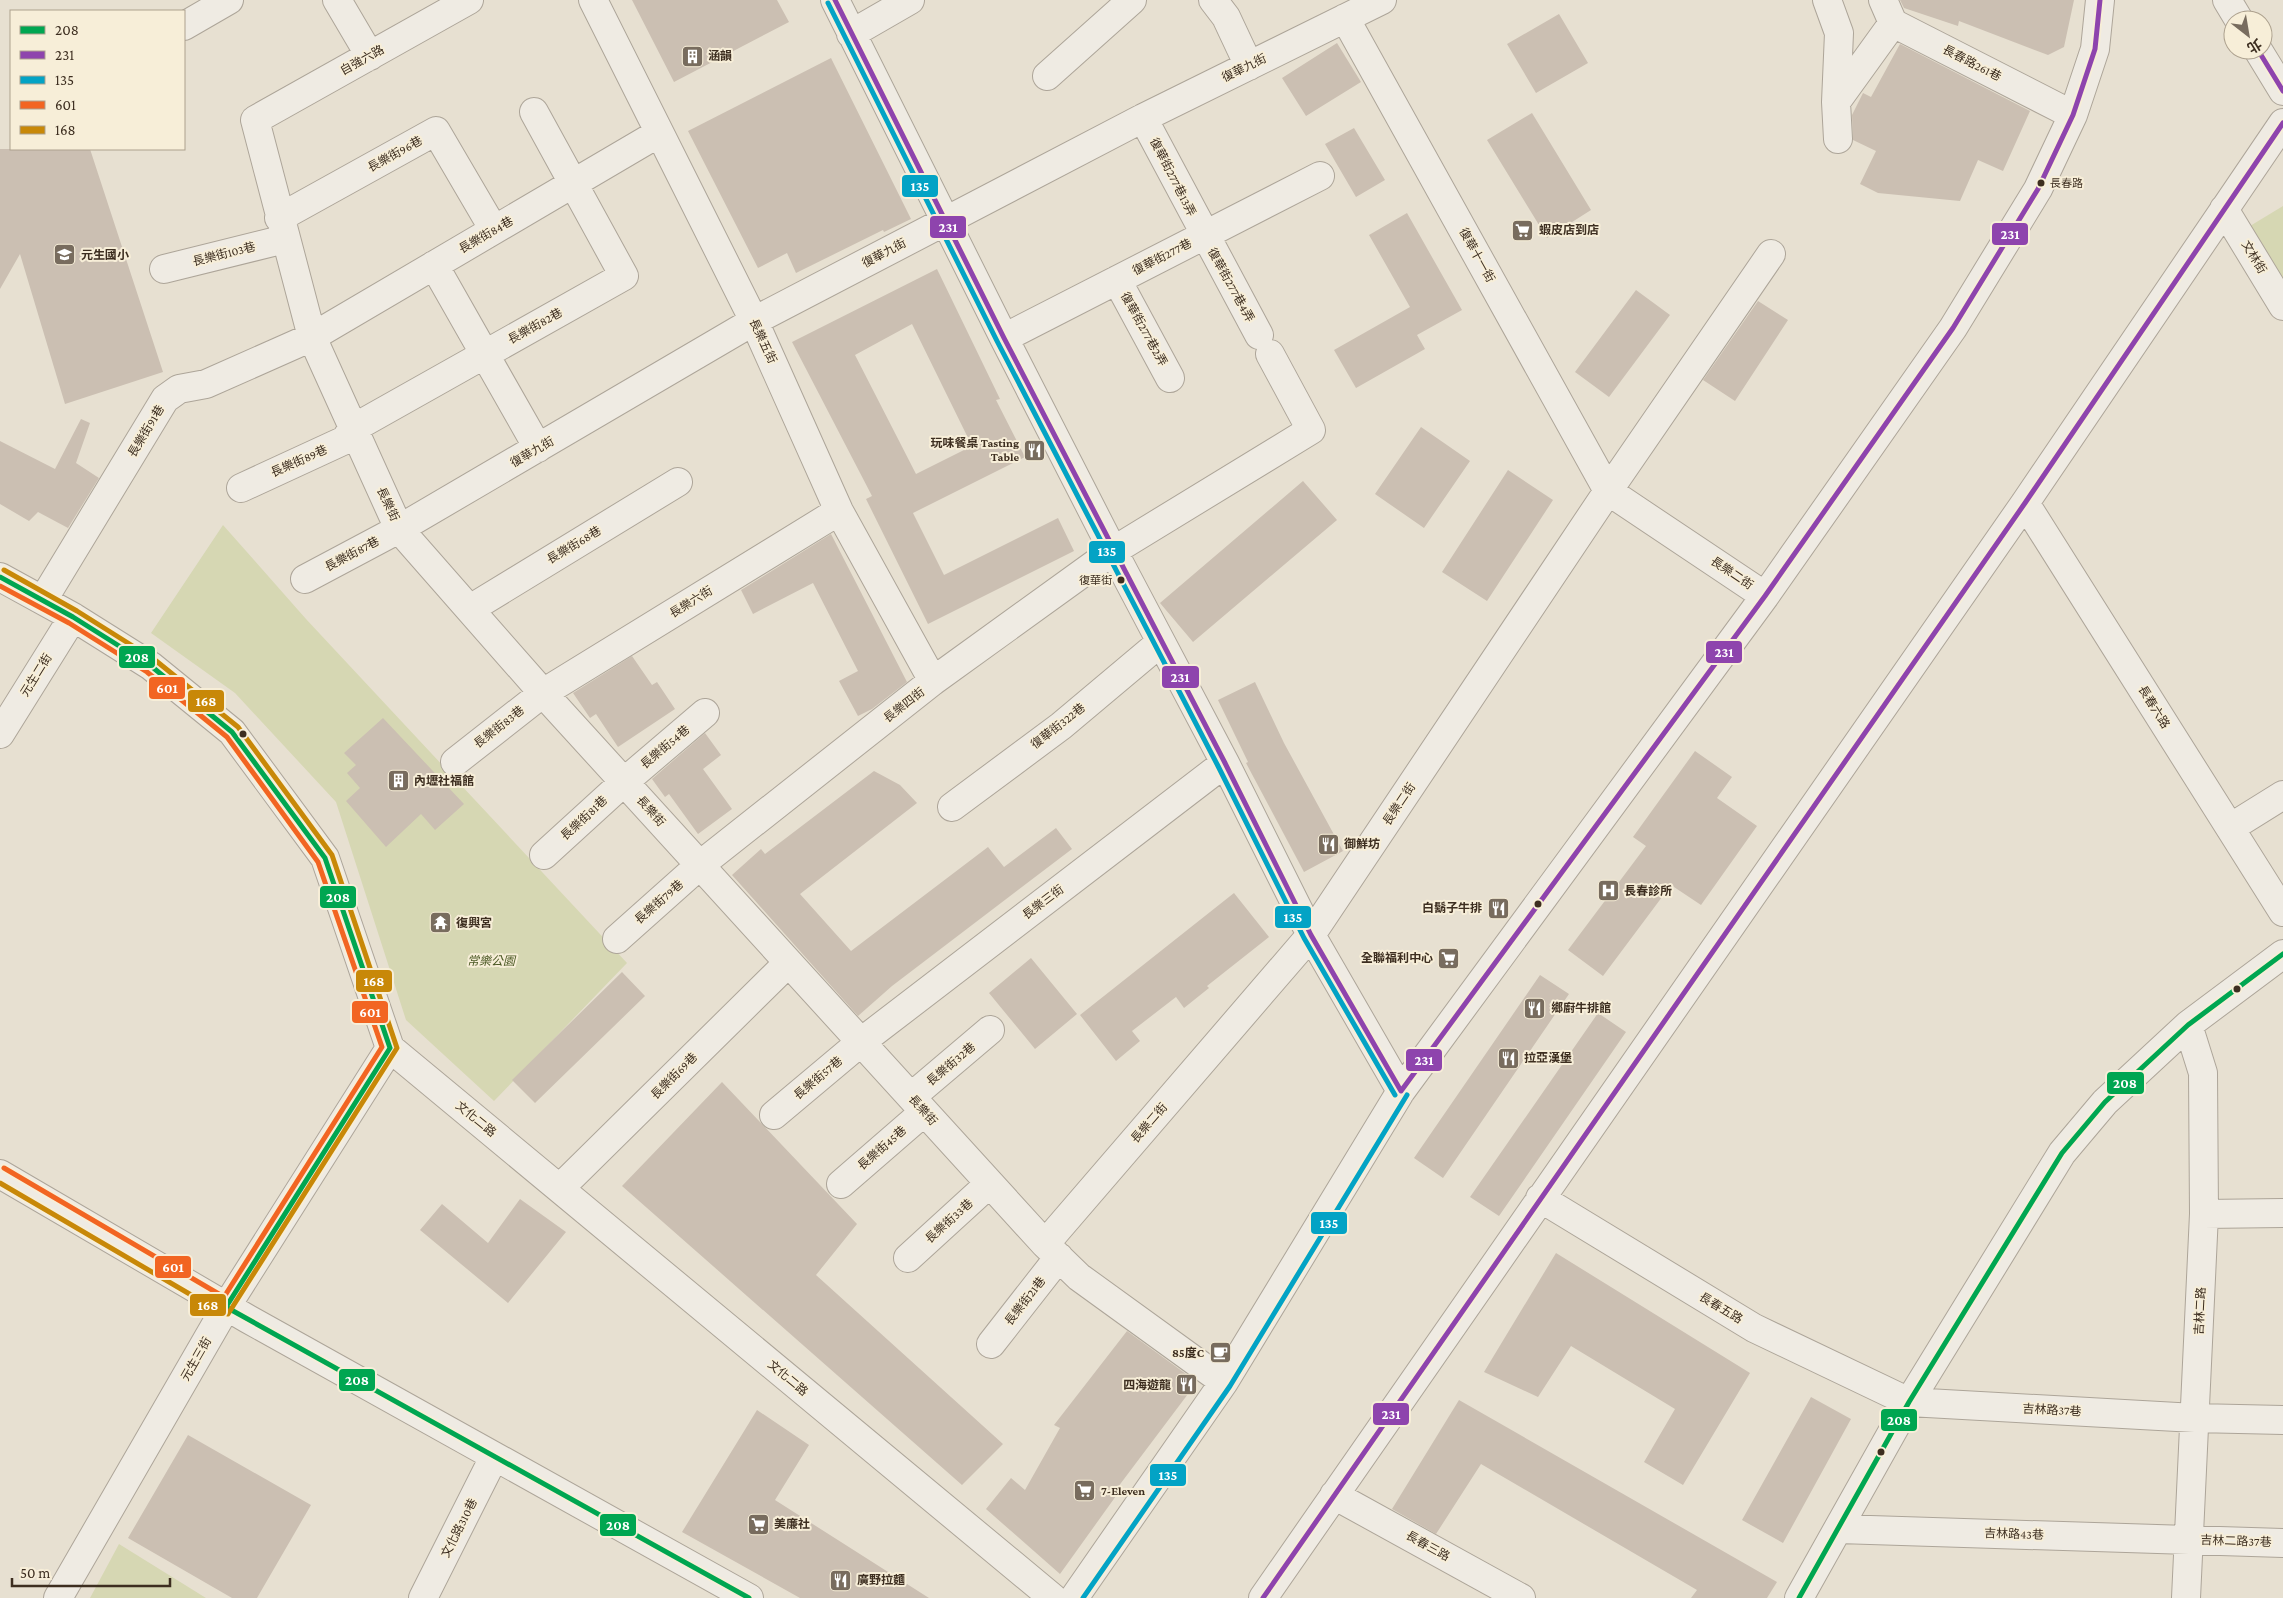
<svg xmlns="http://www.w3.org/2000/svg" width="2283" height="1598" font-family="'Crimson Pro','Noto Sans TC',serif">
	<rect width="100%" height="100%" fill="#e7e0d1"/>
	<path fill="#d6d7b3" d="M2283 206V279L2250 226Z
		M223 525 306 619 627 963 494 1101 406 1020 336 802 235 693 151 633Z
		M119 1544 206 1598H90Z"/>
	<path fill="#cbbfb2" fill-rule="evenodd" d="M632 0H777L789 22 674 82Z
		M1900 0H2074L2064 47 2048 55 1959 21 1958 26 1904 8Z
		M1559 14 1588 63 1536 93 1507 44Z
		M1337 43 1361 82 1306 116 1282 78Z
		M1900 44 2030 111 2003 171 1978 160 1960 201 1878 193 1860 184 1876 151 1853 140 1852 115 1863 93 1871 97Z
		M831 58 911 219 884 232 883 230 796 273 787 253 758 268 688 131Z
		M1532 113 1591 210 1547 238 1487 140Z
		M1354 128 1385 180 1356 197 1325 144Z
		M0 149H90L163 372 65 404 20 254 0 289Z
		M1407 213 1462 310 1417 335 1425 349 1356 388 1334 350 1410 307 1369 235Z
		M937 269 1000 399 996 400 1025 457 913 513 944 575 1058 518 1074 551 928 624 866 499 872 496 792 342ZM912 324 972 446 916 474 855 355Z
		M1636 290 1670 315 1609 397 1575 372Z
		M1758 301 1788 320 1735 401 1703 380Z
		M81 419 90 423 76 463 99 478 68 528 38 512 29 521 0 504V441L55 469Z
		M1421 427 1470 461 1424 528 1375 494Z
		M1508 470 1553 500 1487 601 1442 572Z
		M1303 481 1337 520 1193 642 1160 603Z
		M831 534 907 682 872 709 858 716 839 681 858 671 813 583 753 614 741 590Z
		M632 656 652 685 657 682 675 709 618 747 596 714 590 718 573 693Z
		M1255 682 1284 743 1343 851 1304 872 1246 763 1248 762 1218 700Z
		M383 718 464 804 435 830 421 814 386 847 346 801 360 788 347 773 356 765 344 753Z
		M705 733 721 755 703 769 732 809 698 834 669 794 665 797 652 779Z
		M1695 751 1732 777 1717 798 1757 826 1701 905 1671 885 1603 976 1568 950 1646 846 1633 837Z
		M874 771 900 785 917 803 800 894 851 951 988 847 1004 867 1056 828 1072 849 892 986 858 1016 732 875 761 849 765 854Z
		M1234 893 1269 937 1207 986 1209 988 1184 1008 1176 997 1132 1031 1140 1041 1116 1061 1080 1015Z
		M1031 958 1077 1014 1035 1049 989 993Z
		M622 972 645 996 535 1103 512 1080Z
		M1540 975 1569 994 1443 1178 1414 1158Z
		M1598 1013 1626 1032 1499 1216 1470 1197Z
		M722 1082 857 1224 816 1275 1003 1444 962 1485 622 1186Z
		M520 1199 566 1232 508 1303 420 1230 442 1204 488 1243Z
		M1556 1253 1750 1373 1683 1485 1644 1462 1675 1409 1571 1346 1538 1397 1484 1372Z
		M1127 1331 1197 1382 1118 1487 1121 1489 1060 1574 986 1509 1011 1478 1025 1490 1060 1428 1054 1425Z
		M1811 1397 1851 1419 1783 1543 1742 1520Z
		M1459 1400 1777 1582 1767 1598H1691L1697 1590 1481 1464 1436 1534 1392 1509Z
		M757 1410 809 1445 775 1500 929 1598H800L682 1532Z
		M188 1435 311 1505 257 1598H232L128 1538Z"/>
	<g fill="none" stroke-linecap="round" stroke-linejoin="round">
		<defs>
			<path id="minor" d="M337 0 370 56
				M469 0 255 120 312 337 399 529 543 693 1045 1244 1079 1277 1224 1382
				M593 0 754 321 839 511 933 681
				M835 0 1004 338 1113 551 1225 763 1311 935 1401 1091
				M1213 0 1226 17 1249 66
				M1827 0 1839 33 1836 102
				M1883 0 1893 23 2073 115
				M2227 0 2239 20
				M1345 18 1608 491 1771 254
				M184 26 229 0
				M851 34 910 0
				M2258 50 2283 91
				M1047 76 1132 0
				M1143 118 1259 335
				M1838 139 1836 102 1893 23
				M2224 209 2283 306
				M279 218 436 131 494 230
				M434 265 538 448
				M164 269 285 239
				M1117 280 1170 378
				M1004 338 1320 176
				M241 488 345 440 352 429 624 276 534 112
				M2025 503 2283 912
				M0 577 73 617 151 666 232 732 325 858 390 1048 1053 1598
				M305 579 399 529 754 321 1143 118 1382 0
				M43 600 165 399 179 389 206 384 312 337 659 133
				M470 609 678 482
				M0 734 73 617
				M455 762 543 693 839 511
				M952 807 1061 726 1161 642
				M2230 828 2283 795
				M544 855 624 782 705 713
				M617 939 700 865 933 681 1113 551 1311 430 1270 354
				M911 1097 990 1030
				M774 1115 861 1042 1225 763
				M0 1174 248 1319 749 1598
				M841 1184 924 1112
				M560 1188 788 963
				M1540 1198 1754 1328 1909 1402 2195 1418 2283 1420
				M2204 1214 2283 1213
				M1045 1244 1311 935 1608 491 1765 596
				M908 1258 989 1184
				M991 1344 1059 1257
				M1334 1495 1521 1598
				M1839 1529 2283 1543
				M58 1598 226 1307 390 1048
				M423 1598 494 1457
				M1074 1598 1224 1382 1401 1091 1765 596 1953 328 2038 189 2073 115 2095 49 2100 0
				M1263 1598 2025 503 2283 123
				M1799 1598 1909 1402 2062 1153 2105 1102 2188 1025 2283 954
				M2186 1598 2204 1214 2203 1073 2188 1025"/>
		</defs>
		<use href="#minor" stroke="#ada599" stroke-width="30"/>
		<use href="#minor" stroke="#efebe3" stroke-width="28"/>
		<defs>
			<path id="bus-1" d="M0 577 73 617 151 666 232 732 325 858 390 1048
				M226 1307 749 1598
				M226 1307 390 1048
				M1799 1598 1909 1402 2062 1153 2105 1102 2188 1025 2283 954"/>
			<path id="bus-2" d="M835 0 1004 338 1225 763 1311 935 1401 1091 1765 596 1953 328 2038 189 2073 115 2095 49 2100 0
				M2258 50 2283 91
				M1263 1598 2025 503 2283 123"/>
			<path id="bus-3" d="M828 3 997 341 1218 766 1304 938 1395 1095
				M1083 1598 1230 1386 1407 1095"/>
			<path id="bus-4" d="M0 586 69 623 147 672 227 737 318 862 382 1047 224 1297 4 1168"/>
			<path id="bus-5" d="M0 1183 222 1313 228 1314 397 1048 332 855 238 727 155 660 77 611 4 570"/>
		</defs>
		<use href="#bus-1" stroke="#f7eed8" stroke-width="9"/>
		<use href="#bus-2" stroke="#f7eed8" stroke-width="9"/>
		<use href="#bus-3" stroke="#f7eed8" stroke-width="9"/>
		<use href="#bus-4" stroke="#f7eed8" stroke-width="9"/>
		<use href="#bus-5" stroke="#f7eed8" stroke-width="9"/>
		<use href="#bus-1" stroke="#00a651" stroke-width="5"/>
		<use href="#bus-2" stroke="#8e44ad" stroke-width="5"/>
		<use href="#bus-3" stroke="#03a3c5" stroke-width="5"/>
		<use href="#bus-4" stroke="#f26522" stroke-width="5"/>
		<use href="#bus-5" stroke="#c88808" stroke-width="5"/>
	</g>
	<defs>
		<symbol id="building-square" viewBox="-11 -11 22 22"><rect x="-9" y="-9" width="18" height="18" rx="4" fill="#786c5e" stroke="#f7eed8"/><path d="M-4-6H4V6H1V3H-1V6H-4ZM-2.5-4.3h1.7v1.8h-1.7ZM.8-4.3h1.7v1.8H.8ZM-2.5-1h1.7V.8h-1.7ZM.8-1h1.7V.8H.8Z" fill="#fff"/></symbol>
		<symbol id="supermarket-square" viewBox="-11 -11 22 22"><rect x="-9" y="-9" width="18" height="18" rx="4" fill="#786c5e" stroke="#f7eed8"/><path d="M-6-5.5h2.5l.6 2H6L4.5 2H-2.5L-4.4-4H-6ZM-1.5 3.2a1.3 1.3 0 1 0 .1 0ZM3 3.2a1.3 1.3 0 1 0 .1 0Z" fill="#fff"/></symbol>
		<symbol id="school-square" viewBox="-11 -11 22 22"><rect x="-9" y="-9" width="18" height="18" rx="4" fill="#786c5e" stroke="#f7eed8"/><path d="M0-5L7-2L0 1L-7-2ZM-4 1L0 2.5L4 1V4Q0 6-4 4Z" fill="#fff"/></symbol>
		<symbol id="restaurant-square" viewBox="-11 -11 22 22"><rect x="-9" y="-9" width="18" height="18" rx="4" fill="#786c5e" stroke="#f7eed8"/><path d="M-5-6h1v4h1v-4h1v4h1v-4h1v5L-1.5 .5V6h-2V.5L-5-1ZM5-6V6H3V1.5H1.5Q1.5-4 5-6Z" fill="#fff"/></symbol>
		<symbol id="hospital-square" viewBox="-11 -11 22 22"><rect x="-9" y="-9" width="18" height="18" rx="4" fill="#786c5e" stroke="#f7eed8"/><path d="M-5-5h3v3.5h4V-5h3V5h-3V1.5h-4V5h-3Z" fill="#fff"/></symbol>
		<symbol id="temple-square" viewBox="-11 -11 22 22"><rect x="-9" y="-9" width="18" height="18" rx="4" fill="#786c5e" stroke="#f7eed8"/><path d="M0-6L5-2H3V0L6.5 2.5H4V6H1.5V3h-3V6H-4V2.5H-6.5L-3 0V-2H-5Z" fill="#fff"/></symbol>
		<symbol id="cafe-square" viewBox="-11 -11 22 22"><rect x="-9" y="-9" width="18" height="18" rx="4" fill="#786c5e" stroke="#f7eed8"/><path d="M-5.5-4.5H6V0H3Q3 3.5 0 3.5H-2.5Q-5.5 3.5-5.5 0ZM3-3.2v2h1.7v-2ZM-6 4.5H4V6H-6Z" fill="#fff"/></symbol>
	</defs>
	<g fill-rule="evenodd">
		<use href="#building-square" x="680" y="44" width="25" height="25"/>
		<use href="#supermarket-square" x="1510" y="218" width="25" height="25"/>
		<use href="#school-square" x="52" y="242" width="25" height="25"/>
		<use href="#restaurant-square" x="1022" y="438" width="25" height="25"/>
		<use href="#building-square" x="386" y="768" width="25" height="25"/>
		<use href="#restaurant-square" x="1316" y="832" width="25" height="25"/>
		<use href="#hospital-square" x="1596" y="878" width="25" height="25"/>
		<use href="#restaurant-square" x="1486" y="896" width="25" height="25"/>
		<use href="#temple-square" x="428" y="910" width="25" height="25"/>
		<use href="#supermarket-square" x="1436" y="946" width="25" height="25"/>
		<use href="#restaurant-square" x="1522" y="996" width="25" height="25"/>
		<use href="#restaurant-square" x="1496" y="1046" width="25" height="25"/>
		<use href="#cafe-square" x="1208" y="1340" width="25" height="25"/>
		<use href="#restaurant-square" x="1174" y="1372" width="25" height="25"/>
		<use href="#supermarket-square" x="1072" y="1478" width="25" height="25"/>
		<use href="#supermarket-square" x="746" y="1512" width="25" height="25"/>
		<use href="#restaurant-square" x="828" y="1568" width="25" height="25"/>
	</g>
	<g fill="#3d2e20" stroke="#f7eed8" stroke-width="2">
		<circle cx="2041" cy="183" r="4.5"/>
		<circle cx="1121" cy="580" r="4.5"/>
		<circle cx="243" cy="734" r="4.5"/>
		<circle cx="1538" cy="904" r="4.5"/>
		<circle cx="2237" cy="989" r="4.5"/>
		<circle cx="1881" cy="1452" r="4.5"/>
	</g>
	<g text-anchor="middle" stroke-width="4" stroke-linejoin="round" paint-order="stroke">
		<g font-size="11" fill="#3d2e20" stroke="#f7eed8" text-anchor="start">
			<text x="2050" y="187">長春路</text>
			<text x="1112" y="584" text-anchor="end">復華街</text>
		</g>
		<g font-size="12" font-weight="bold" fill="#3d2e20" stroke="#f7eed8" text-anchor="start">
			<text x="708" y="60">涵韻</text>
			<text x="1539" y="234">蝦皮店到店</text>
			<text x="81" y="259">元生國小</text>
			<text x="1019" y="447" text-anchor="end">玩味餐桌 Tasting<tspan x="1019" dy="14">Table</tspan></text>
			<text x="414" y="785">內壢社福館</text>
			<text x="1344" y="848">御鮮坊</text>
			<text x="1624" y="895">長春診所</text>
			<text x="1482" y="912" text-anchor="end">白鬍子牛排</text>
			<text x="456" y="927">復興宮</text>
			<text x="1433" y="962" text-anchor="end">全聯福利中心</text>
			<text x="1551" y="1012">鄉廚牛排館</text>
			<text x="1524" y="1062">拉亞漢堡</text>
			<text x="1204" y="1357" text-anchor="end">85度C</text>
			<text x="1171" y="1389" text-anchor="end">四海遊龍</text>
			<text x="1101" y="1495">7-Eleven</text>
			<text x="774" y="1528">美廉社</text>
			<text x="857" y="1584">廣野拉麵</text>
		</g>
		<g font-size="12" fill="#3d2e20" stroke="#f7eed8">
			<text transform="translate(362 60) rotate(-29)" y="4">自強六路</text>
			<text transform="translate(1972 63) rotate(27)" y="4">長春路261巷</text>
			<text transform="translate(1244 68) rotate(-26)" y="4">復華九街</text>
			<text transform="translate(395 154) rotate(-29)" y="4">長樂街96巷</text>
			<text transform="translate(1173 177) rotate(63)" y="4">復華街277巷13弄</text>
			<text transform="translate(486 235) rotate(-30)" y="4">長樂街84巷</text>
			<text transform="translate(884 253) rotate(-28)" y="4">復華九街</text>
			<text transform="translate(224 254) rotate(-14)" y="4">長樂街103巷</text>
			<text transform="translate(1477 255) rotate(61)" y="4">復華十一街</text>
			<text transform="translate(1162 257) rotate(-27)" y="4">復華街277巷</text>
			<text transform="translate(2254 257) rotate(59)" y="4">文林街</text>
			<text transform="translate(1231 285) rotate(61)" y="4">復華街277巷4弄</text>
			<text transform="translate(535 326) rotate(-29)" y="4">長樂街82巷</text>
			<text transform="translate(1144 329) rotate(61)" y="4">復華街277巷2弄</text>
			<text transform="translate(763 341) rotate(65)" y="4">長樂五街</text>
			<text transform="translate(146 431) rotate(-59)" y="4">長樂街91巷</text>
			<text transform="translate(532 452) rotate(-30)" y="4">復華九街</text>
			<text transform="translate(299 461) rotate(-24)" y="4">長樂街89巷</text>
			<text transform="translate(388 504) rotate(65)" y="4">長樂街</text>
			<text transform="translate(574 545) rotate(-31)" y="4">長樂街68巷</text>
			<text transform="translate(352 554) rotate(-28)" y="4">長樂街87巷</text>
			<text transform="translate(1732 573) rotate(34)" y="4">長樂二街</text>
			<text transform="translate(691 602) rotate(-32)" y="4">長樂六街</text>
			<text transform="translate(36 675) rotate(-58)" y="4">元生二街</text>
			<text transform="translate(904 705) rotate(-38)" y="4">長樂四街</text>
			<text transform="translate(2154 707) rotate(58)" y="4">長春六路</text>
			<text transform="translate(1058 726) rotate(-38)" y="4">復華街322巷</text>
			<text transform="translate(499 727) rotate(-38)" y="4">長樂街83巷</text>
			<text transform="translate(665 747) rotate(-40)" y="4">長樂街54巷</text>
			<text transform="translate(1399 804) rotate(-56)" y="4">長樂二街</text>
			<text transform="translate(651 811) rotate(48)" y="4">長樂街</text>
			<text transform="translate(584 818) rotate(-43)" y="4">長樂街81巷</text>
			<text transform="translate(659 902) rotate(-41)" y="4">長樂街79巷</text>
			<text transform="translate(1043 902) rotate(-37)" y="4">長樂三街</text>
			<text transform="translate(951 1064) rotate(-40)" y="4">長樂街32巷</text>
			<text transform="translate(674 1076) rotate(-45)" y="4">長樂街69巷</text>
			<text transform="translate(818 1078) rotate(-40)" y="4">長樂街57巷</text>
			<text transform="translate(923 1110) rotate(48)" y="4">長樂街</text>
			<text transform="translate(476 1119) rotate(39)" y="4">文化二路</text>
			<text transform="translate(1149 1123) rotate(-49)" y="4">長樂二街</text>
			<text transform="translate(882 1148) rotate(-41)" y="4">長樂街45巷</text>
			<text transform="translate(949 1221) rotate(-42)" y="4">長樂街33巷</text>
			<text transform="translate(1025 1301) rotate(-52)" y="4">長樂街21巷</text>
			<text transform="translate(1721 1308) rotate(31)" y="4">長春五路</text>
			<text transform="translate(2200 1311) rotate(-87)" y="4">吉林二路</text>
			<text transform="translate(196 1359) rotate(-60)" y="4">元生三街</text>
			<text transform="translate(788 1378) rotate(40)" y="4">文化二路</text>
			<text transform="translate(2052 1410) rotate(3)" y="4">吉林路37巷</text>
			<text transform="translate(459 1528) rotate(-63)" y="4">文化路310巷</text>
			<text transform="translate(2014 1534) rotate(2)" y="4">吉林路43巷</text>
			<text transform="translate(2236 1541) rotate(2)" y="4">吉林二路37巷</text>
			<text transform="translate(1428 1546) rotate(29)" y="4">長春三路</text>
		</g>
		<g font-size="12" font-style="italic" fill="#4d5a26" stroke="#f7eed8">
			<text x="491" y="965">常樂公園</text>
		</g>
	</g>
	<g stroke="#f7eed8" stroke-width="2">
		<rect x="901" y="174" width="38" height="24" rx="5" fill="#03a3c5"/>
		<rect x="929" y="215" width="38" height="24" rx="5" fill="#8e44ad"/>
		<rect x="1991" y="222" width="38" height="24" rx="5" fill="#8e44ad"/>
		<rect x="1088" y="540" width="38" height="24" rx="5" fill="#03a3c5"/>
		<rect x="1705" y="640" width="38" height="24" rx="5" fill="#8e44ad"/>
		<rect x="118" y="645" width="38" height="24" rx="5" fill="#00a651"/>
		<rect x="1161" y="665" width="39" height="24" rx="5" fill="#8e44ad"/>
		<rect x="148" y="676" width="38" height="24" rx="5" fill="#f26522"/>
		<rect x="187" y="689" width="38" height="24" rx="5" fill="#c88808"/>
		<rect x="319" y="885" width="38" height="24" rx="5" fill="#00a651"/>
		<rect x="1274" y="905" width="38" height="24" rx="5" fill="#03a3c5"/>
		<rect x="355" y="969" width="38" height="24" rx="5" fill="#c88808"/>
		<rect x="351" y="1000" width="38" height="24" rx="5" fill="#f26522"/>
		<rect x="1405" y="1048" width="38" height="24" rx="5" fill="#8e44ad"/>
		<rect x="2106" y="1071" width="39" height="24" rx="5" fill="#00a651"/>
		<rect x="1310" y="1211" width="38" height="24" rx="5" fill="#03a3c5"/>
		<rect x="154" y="1255" width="38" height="24" rx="5" fill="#f26522"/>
		<rect x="189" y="1293" width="38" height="24" rx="5" fill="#c88808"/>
		<rect x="338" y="1368" width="38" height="24" rx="5" fill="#00a651"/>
		<rect x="1372" y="1402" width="38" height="24" rx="5" fill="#8e44ad"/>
		<rect x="1880" y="1408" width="38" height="24" rx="5" fill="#00a651"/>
		<rect x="1149" y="1463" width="38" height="24" rx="5" fill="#03a3c5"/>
		<rect x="599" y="1513" width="38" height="24" rx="5" fill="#00a651"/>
	</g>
	<g font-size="14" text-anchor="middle" font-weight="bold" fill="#fff">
		<text x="920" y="191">135</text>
		<text x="948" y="232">231</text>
		<text x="2010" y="239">231</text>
		<text x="1107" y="556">135</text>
		<text x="1724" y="657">231</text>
		<text x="137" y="662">208</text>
		<text x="1180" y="682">231</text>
		<text x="167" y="693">601</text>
		<text x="206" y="706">168</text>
		<text x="338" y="902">208</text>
		<text x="1293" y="922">135</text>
		<text x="374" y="986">168</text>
		<text x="370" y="1017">601</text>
		<text x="1424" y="1065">231</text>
		<text x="2125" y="1088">208</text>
		<text x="1329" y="1228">135</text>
		<text x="173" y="1272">601</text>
		<text x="208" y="1310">168</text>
		<text x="357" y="1385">208</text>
		<text x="1391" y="1419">231</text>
		<text x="1899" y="1425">208</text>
		<text x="1168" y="1480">135</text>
		<text x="618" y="1530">208</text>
	</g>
	<rect x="10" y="10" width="175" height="140" fill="#f7eed8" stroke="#ada18e"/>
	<rect x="20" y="26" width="25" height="8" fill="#00a651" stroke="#ada18e"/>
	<text x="55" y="35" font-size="15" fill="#3d2e20">208</text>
	<rect x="20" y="51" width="25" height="8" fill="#8e44ad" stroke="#ada18e"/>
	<text x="55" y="60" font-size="15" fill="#3d2e20">231</text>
	<rect x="20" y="76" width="25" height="8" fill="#03a3c5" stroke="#ada18e"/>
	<text x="55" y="85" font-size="15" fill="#3d2e20">135</text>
	<rect x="20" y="101" width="25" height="8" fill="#f26522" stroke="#ada18e"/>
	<text x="55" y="110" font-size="15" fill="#3d2e20">601</text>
	<rect x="20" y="126" width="25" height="8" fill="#c88808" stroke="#ada18e"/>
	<text x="55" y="135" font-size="15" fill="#3d2e20">168</text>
	<g transform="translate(2248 35) rotate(149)"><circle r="24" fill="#f7eed8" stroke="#ada18e"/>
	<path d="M0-4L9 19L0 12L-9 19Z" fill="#786c5e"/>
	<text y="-8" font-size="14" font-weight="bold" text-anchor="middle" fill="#3d2e20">北</text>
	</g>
	<path d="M12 1578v8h158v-8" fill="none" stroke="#3d2e20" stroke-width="2.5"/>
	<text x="20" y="1578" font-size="15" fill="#3d2e20" stroke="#f7eed8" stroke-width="4" paint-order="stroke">50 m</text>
</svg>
